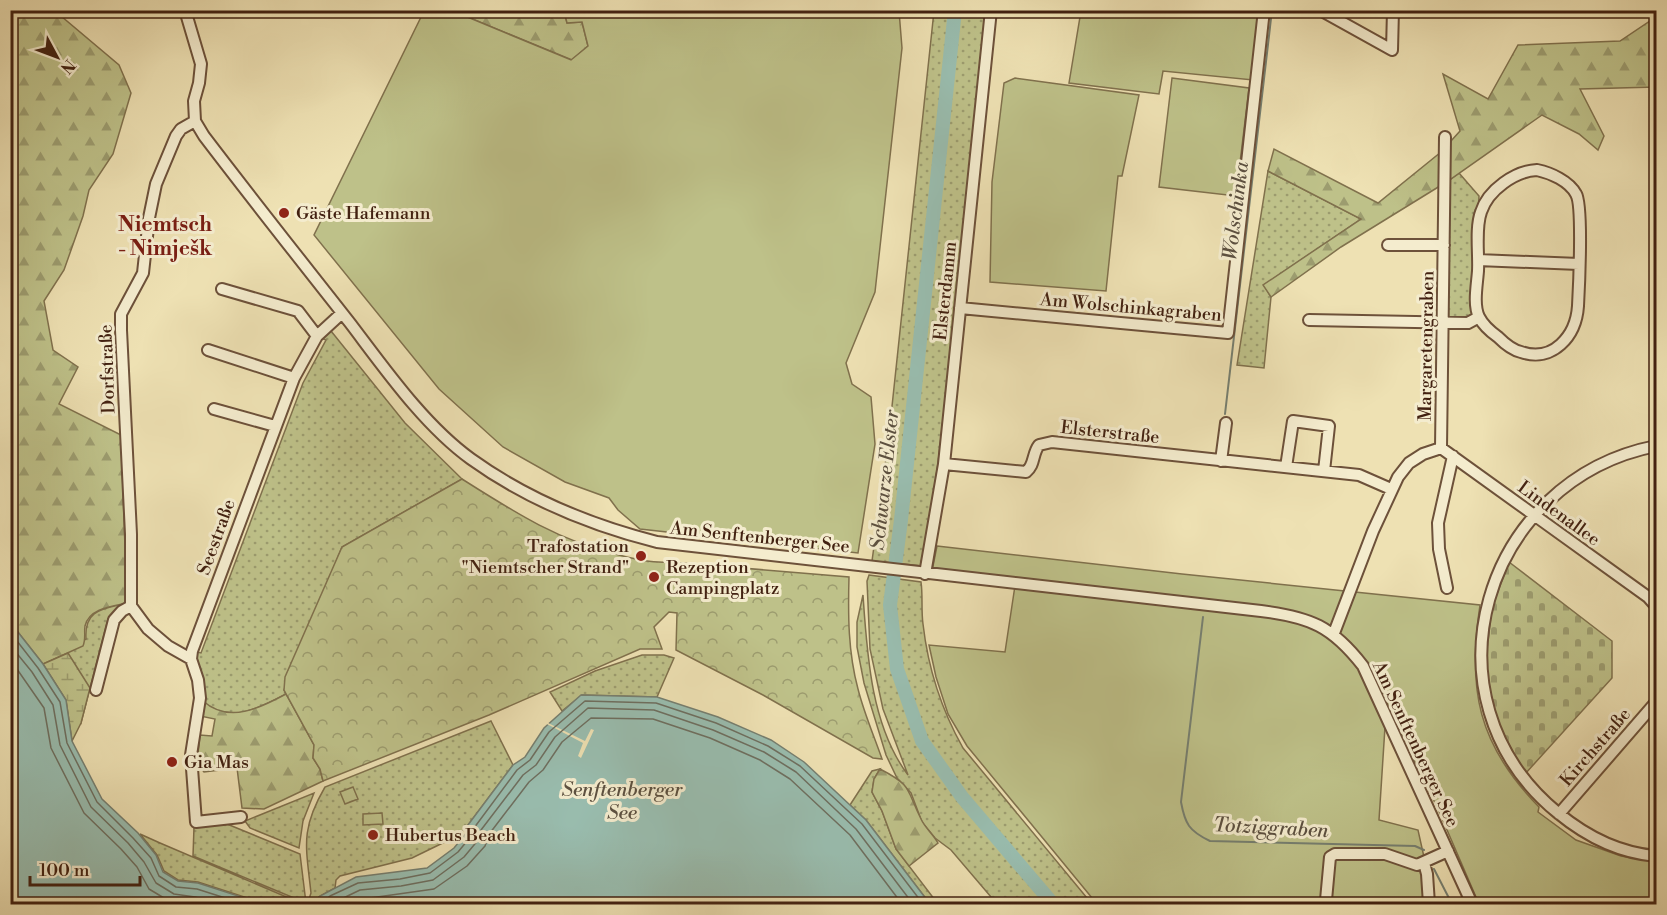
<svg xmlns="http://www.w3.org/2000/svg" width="1667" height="915" font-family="'Libre Bodoni',serif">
	<defs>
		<pattern id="grass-dots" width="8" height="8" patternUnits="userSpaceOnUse" patternTransform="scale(1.5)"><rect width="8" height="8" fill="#bec189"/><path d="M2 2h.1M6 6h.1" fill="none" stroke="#9c9c6f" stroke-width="1.8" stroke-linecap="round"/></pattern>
		<pattern id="forest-firs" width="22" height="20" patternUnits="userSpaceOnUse" patternTransform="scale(1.5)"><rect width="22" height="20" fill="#bec189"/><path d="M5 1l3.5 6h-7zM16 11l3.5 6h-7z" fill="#9c9c6f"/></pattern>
		<pattern id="wetland-marsh" width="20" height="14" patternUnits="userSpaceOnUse" patternTransform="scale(1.5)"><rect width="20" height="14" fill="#bec189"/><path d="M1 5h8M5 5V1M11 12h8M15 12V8" fill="none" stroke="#9c9c6f"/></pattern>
		<pattern id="cemetery-stones" width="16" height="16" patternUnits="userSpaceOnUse" patternTransform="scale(1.5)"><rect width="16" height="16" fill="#bec189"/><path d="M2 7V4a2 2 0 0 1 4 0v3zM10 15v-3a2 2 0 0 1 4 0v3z" fill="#9c9c6f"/></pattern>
		<pattern id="park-crowns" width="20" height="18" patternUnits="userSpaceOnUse" patternTransform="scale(1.5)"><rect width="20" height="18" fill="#bec189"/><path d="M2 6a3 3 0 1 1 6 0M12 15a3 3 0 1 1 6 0" fill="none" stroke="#9c9c6f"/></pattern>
	</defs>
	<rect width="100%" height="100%" fill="#eee1b3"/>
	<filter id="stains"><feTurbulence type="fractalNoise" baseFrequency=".00333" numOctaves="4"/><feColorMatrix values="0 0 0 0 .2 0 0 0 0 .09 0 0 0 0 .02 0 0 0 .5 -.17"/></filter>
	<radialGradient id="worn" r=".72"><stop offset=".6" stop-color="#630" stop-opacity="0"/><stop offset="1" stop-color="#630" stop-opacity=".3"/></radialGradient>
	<path fill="url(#grass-dots)" stroke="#80714d" stroke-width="1.5" d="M934 11H990L938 463 923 566 872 561 888 444Z
		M1268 171 1361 219 1264 285 1271 297 1264 368 1237 365Z
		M1459 173 1479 196 1474 315 1467 319H1449L1447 317 1448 181Z
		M327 326 405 423 462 479 342 547 284 690 286 694C263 706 235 722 210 707 207 705 201 701 199 698 195 689 194 661 192 651L201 653 303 383 326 340 317 336Z
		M869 575 921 582C923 595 921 610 923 624 928 668 941 709 963 748L1092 904H997L951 850 935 838 922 822 911 793 897 778 886 755 864 683 857 647V622L863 595C867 654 871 726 908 775L883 709 870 649 867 581Z
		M127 603 108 619 81 723 43 664 86 639C84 609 103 609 127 603Z
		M642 655H664L674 658 657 697 582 695 562 711 550 692 595 671Z
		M491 721 513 765 465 829 455 837 412 858 340 876 336 880 335 888 320 896 311 904 309 899 311 893C306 846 300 830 325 787Z
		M880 769 874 779 872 792 882 811 896 849 938 904H930L866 820 850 805 872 771Z
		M314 793 303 821 299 848 250 828 245 821Z
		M227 824 300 854 306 903 193 856 194 827Z
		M140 834 160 843 303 904H266L198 882 178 880 164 871 157 855Z"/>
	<path fill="url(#forest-firs)" stroke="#80714d" stroke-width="1.5" d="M10 11H55L119 65 131 93 113 154 89 190 83 216 64 270 44 301 53 350 78 367 59 404 121 435 127 603C113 606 89 608 85 626 84 633 86 639 83 646L43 664 10 622Z
		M453 11H564L567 23 582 22 588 46 572 60Z
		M1656 17V87L1580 89 1604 136 1598 150 1579 134 1542 115 1448 181 1341 247 1271 297 1263 285 1361 219 1268 171 1274 149 1378 203 1441 152 1460 131 1443 74 1488 99 1518 45 1620 41Z
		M286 694 314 745 313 758 320 769 323 781 264 809 242 808 237 768 204 772 197 763 200 735 212 736 215 719 200 716 203 701C229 724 260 708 286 694Z
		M880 769C913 786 906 789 921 819 925 828 933 834 938 843L909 866 896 849 882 811 872 792 874 779Z"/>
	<path fill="url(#wetland-marsh)" stroke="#80714d" stroke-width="1.5" d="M68 653 90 688 81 723 72 741 66 700 43 664Z"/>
	<path fill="url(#cemetery-stones)" stroke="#80714d" stroke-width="1.5" d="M1509 562 1612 641V678L1525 774 1497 722 1485 666 1492 607Z"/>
	<path fill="url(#park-crowns)" stroke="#80714d" stroke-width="1.5" d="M462 479C514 512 559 541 619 555 638 560 651 563 670 562L849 577C848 615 848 652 858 689 864 713 874 736 882 759L873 758 763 695 676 650 677 613 669 612 654 627 662 649H640L489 715 323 781 320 769 313 758 314 745 284 690 285 677 342 547Z
		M353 787 358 799 345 804 340 792Z"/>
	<path fill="#bec189" stroke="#80714d" stroke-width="1.5" d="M424 11H453L571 60 588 46 582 22 567 23 564 11H899L902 48 875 292 846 363 852 384 871 397 875 444 858 553 640 529 618 510 609 498 565 482 503 447 439 389 314 235Z
		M1081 11H1260L1253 80 1163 71 1159 94 1069 83Z
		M1015 78 1139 95 1122 176H1118L1106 291 990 282 992 182 1004 83Z
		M1172 78 1249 88 1236 196 1159 187Z
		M937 546 1182 574 1480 605C1467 689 1478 745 1539 807L1538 812 1576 840 1621 856 1656 862V904H1479L1438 809 1394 720 1385 727 1379 820 1418 830 1432 893 1438 904H1097L967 746 948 714 936 677 929 645 1005 652 1016 579 932 571Z
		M382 813 383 824 363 825V814Z"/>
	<path fill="#99bdaf" stroke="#767f70" stroke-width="1.5" d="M10 622 43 664 66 700 72 741 102 799 138 833 156 855 163 872 178 881 198 883 263 904H11Z
		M581 695 657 697 718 717 771 740 804 762 866 820 930 904H311L320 896 356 877 427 868 454 848 468 831 465 829 513 765 525 757 544 728Z"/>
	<path fill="#eee1b3" d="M546 722 585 741 591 729 594 730 581 758 578 756 583 743 545 723Z"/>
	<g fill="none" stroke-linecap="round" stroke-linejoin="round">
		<path stroke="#6e6f60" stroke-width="1.5" d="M10 632 38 668 60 702 67 743 97 802 133 838 151 858 159 876 176 887 197 889 244 904
			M10 645 32 672 53 705 60 745 91 807 128 843 144 862 156 883 174 894 195 897 221 904
			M10 659 44 708 51 748 84 813 121 849 137 867 149 889 169 901 186 904
			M320 904 330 896 358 883 400 879 430 873 458 852 472 835 474 828 517 770 530 760 549 732 585 701 656 703 716 723 768 746 800 766 862 824 923 904
			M331 904 360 890 401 886 433 880 464 857 479 839 481 830 523 775 536 765 555 737 588 708 654 710 713 730 764 752 796 772 856 829 913 904
			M351 904 363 899 434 889 467 866 485 846 490 833 529 782 543 770 562 742 591 718 653 719 710 738 760 760 790 779 850 835 902 904"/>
		<path stroke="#767f70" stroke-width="2" d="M1225 414 1272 10
			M1203 617 1181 802C1185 824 1189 831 1210 841L1415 846 1424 850
			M1434 869 1452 904"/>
		<path stroke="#99bdaf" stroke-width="14" d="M955 10 901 520 890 605 897 669 922 741 962 797 1053 904"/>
		<defs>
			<path id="minor" d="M185 10 201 64 199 83 194 101 195 121 204 136C252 199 301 261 350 323 385 369 424 425 471 459 528 500 590 525 657 542L1261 611C1310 617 1332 626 1363 666L1472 904
				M1320 10 1392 50 1393 10
				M195 121 181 129 176 136 156 184 149 218 143 273 121 314V330L131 534V606L148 629 168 646 191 659 198 680 200 698 191 755 196 822 241 817
				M1537 170C1551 173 1569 181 1576 194 1583 205 1579 288 1578 306 1576 336 1553 363 1521 352 1512 350 1504 343 1498 337 1491 332 1483 325 1479 317 1473 305 1477 285 1478 271 1479 254 1475 228 1481 212 1488 190 1515 171 1537 170Z
				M1388 245H1444
				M1478 260 1579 264
				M222 289 298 311 317 336
				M960 308 1228 333 1264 10
				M1309 320 1468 323 1479 317
				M208 350 294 378
				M214 409 275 426
				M1656 446C1483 480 1417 698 1558 813 1586 836 1620 853 1656 856
				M1441 448 1445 137
				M1441 448 1648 597 1656 606
				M1221 461 1226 423
				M944 464 1026 472C1035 465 1032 454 1039 445L1052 442 1359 475 1391 489
				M1286 467 1293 421 1329 426 1324 471
				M925 574 944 464 991 10
				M1447 588 1439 549 1438 523 1453 456
				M1334 633 1373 531 1398 477 1409 463 1423 454 1441 448
				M191 659 192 651 294 378 317 336 342 313
				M96 690 114 620 122 611 131 606
				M1559 814 1656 702
				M1424 863 1427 874 1429 904
				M1326 900 1330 857 1335 854H1385L1417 865 1448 851"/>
		</defs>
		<use href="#minor" stroke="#6d513a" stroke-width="14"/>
		<use href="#minor" stroke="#f4ecce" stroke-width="10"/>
	</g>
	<g fill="#8f2418" stroke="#f4ecce" stroke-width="2">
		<circle cx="284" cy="213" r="6"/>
		<circle cx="641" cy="556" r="6"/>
		<circle cx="654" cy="577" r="6"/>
		<circle cx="172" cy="762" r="6"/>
		<circle cx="373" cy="835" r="6"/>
	</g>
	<g text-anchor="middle" stroke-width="6" stroke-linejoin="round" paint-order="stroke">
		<g font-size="18" fill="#422111" stroke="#f4ecce" text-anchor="start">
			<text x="296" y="219">Gäste Hafemann</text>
			<text x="629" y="552" text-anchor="end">Trafostation<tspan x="629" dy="21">"Niemtscher Strand"</tspan></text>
			<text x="666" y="573">Rezeption<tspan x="666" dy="21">Campingplatz</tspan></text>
			<text x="184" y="768">Gia Mas</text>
			<text x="385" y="841">Hubertus Beach</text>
		</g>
		<g font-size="18" fill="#422111" stroke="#f4ecce">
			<text transform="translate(945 291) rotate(-84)" y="6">Elsterdamm</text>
			<text transform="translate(1131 307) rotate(5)" y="6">Am Wolschinkagraben</text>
			<text transform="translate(1426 346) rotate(-89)" y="6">Margaretengraben</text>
			<text transform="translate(107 369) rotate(-92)" y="6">Dorfstraße</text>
			<text transform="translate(1110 432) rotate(6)" y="6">Elsterstraße</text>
			<text transform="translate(1559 513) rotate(36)" y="6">Lindenallee</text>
			<text transform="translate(216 537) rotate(-70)" y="6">Seestraße</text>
			<text transform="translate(760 537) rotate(6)" y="6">Am Senftenberger See</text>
			<text transform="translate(1416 744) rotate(65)" y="6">Am Senftenberger See</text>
			<text transform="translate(1595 747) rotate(-49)" y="6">Kirchstraße</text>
		</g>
		<g font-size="20" font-style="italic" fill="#5c5040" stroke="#f4ecce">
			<text transform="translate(1235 211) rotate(-83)" y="7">Wolschinka</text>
			<text transform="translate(884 480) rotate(-84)" y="7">Schwarze Elster</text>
			<text x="622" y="796">Senftenberger<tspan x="622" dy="23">See</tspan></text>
			<text transform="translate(1271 827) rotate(3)" y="7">Totziggraben</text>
		</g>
		<g font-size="21" font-weight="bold" fill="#7a1f14" stroke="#f4ecce">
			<text x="165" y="231">Niemtsch<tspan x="165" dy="24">- Nimješk</tspan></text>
		</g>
	</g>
	<rect width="1667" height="915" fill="none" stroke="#eee1b3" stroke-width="36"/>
	<rect x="12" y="12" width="1643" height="891" fill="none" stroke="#422111" stroke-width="3"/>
	<rect x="18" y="18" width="1631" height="879" fill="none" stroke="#422111" stroke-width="1.5"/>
	<g transform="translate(57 57) rotate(131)" stroke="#f4ecce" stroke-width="4.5" paint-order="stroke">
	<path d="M0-4.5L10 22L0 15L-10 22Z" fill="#422111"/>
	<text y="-9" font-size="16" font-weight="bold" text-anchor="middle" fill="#422111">N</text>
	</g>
	<path d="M30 876v9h110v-9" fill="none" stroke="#422111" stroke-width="3"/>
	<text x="39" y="876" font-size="18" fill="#422111" stroke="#f4ecce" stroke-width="4.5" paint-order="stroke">100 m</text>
	<rect width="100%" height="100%" filter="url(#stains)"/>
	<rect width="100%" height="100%" fill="url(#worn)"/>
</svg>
